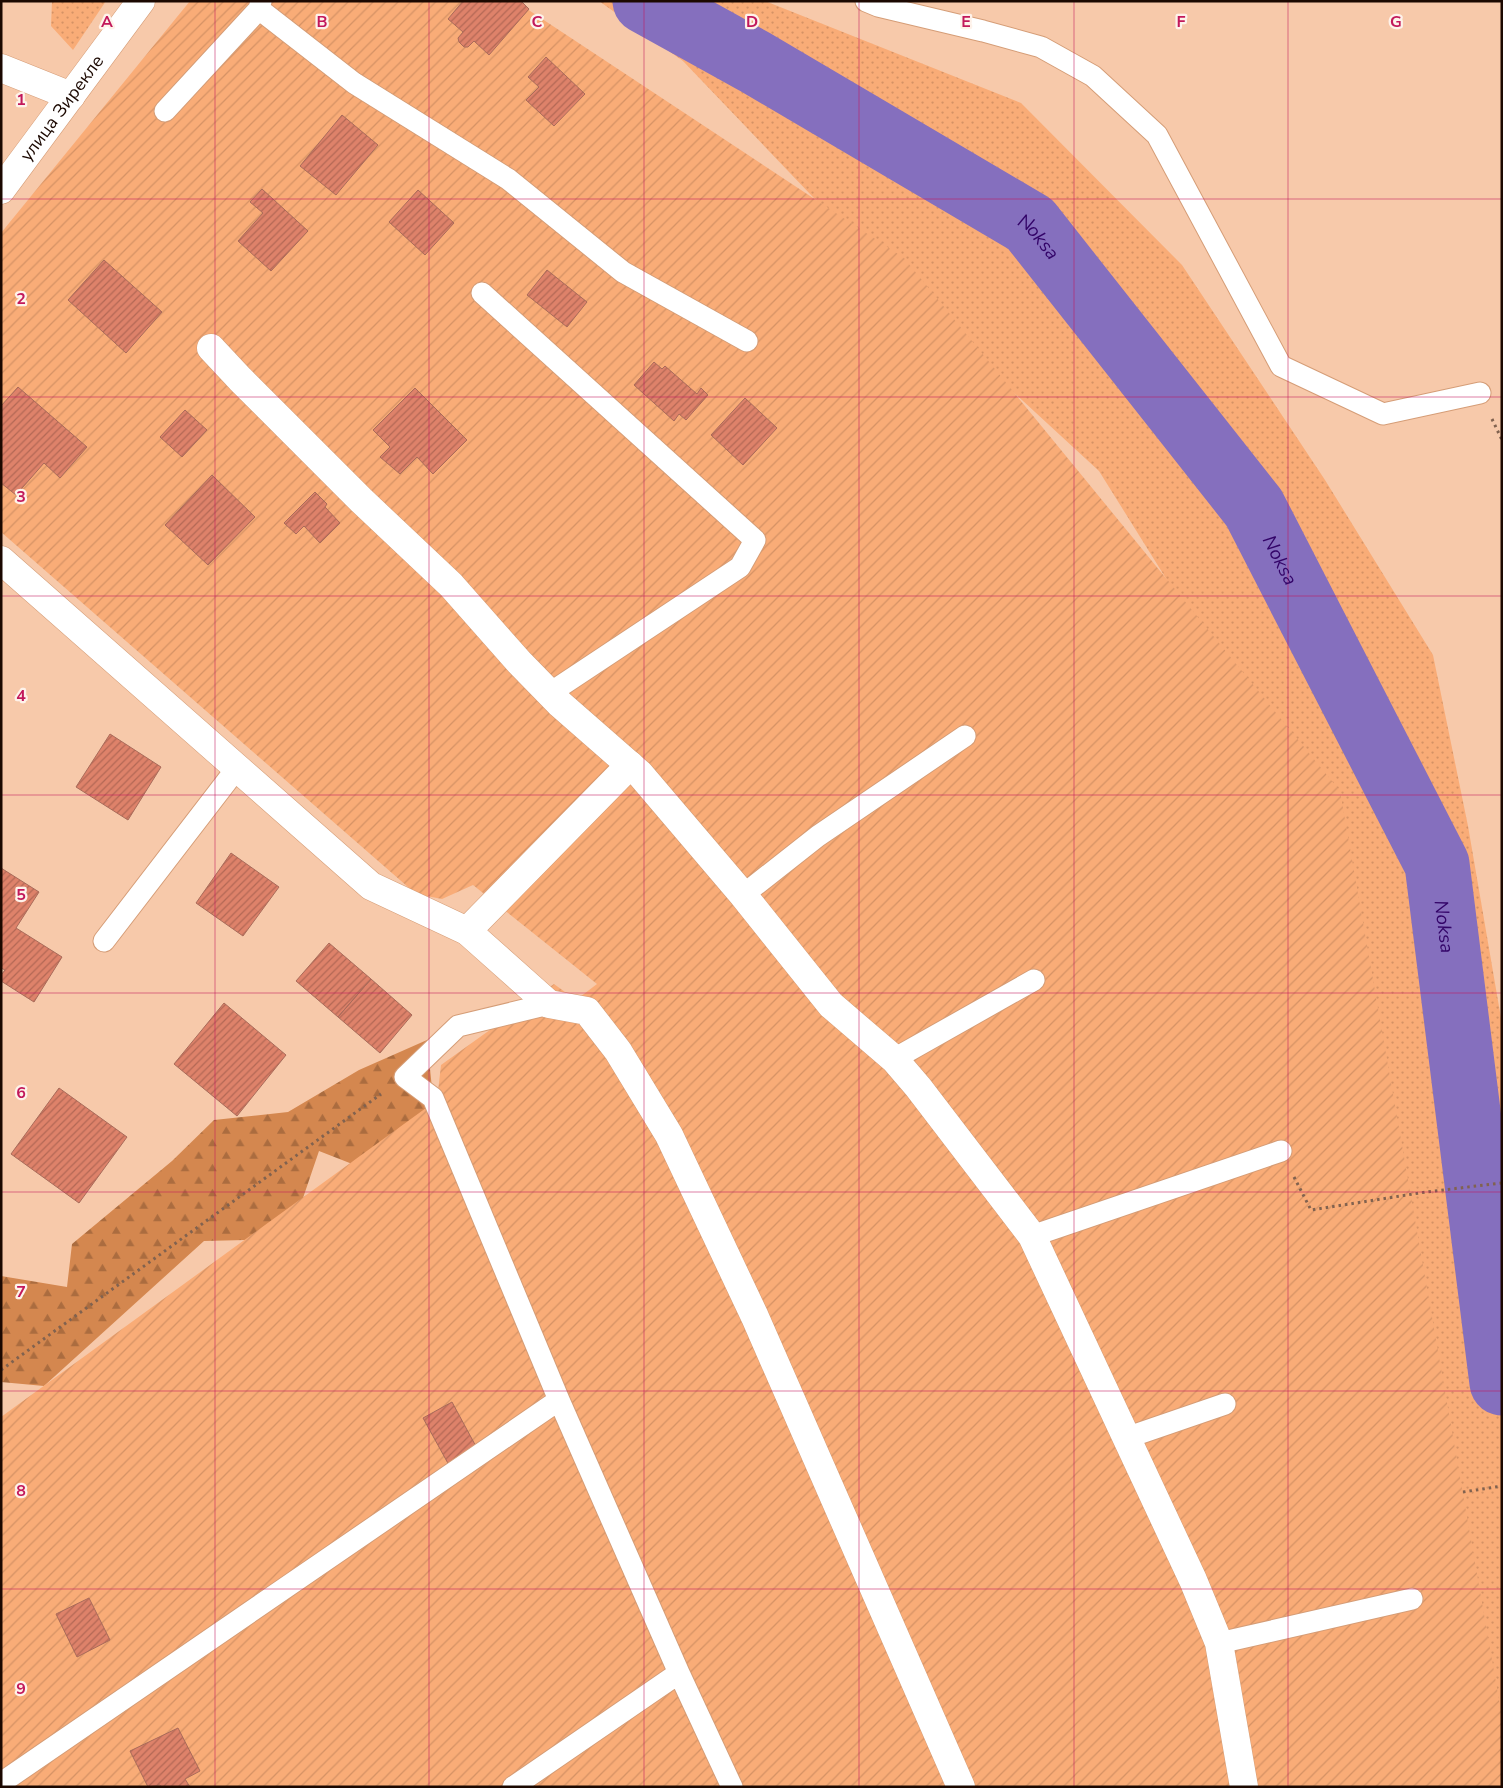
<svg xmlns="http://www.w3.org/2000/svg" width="1503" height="1788" font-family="'Nunito Sans',sans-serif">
	<defs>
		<pattern id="grass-dots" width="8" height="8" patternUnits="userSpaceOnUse" patternTransform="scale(1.25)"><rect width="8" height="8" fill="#f9ac77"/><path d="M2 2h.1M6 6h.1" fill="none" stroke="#d59265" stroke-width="1.8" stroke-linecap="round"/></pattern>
		<pattern id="forest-firs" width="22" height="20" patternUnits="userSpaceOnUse" patternTransform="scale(1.25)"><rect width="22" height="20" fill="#d4874f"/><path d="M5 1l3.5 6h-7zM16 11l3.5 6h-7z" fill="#ab6c3f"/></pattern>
		<pattern id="garden-furrows" width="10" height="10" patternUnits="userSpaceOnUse" patternTransform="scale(1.25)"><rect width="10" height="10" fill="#f9ac77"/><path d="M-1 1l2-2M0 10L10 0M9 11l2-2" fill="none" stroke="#d59265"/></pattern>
		<pattern id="building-hatch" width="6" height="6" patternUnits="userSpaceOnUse" patternTransform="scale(1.25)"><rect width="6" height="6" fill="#de826a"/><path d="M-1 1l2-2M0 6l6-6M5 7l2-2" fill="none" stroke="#b36855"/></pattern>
	</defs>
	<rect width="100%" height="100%" fill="#f7c9aa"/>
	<path fill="url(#grass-dots)" d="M52 1H106L73 50 51 26Z
		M599 1H765L1021 103 1182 265 1325 480 1433 655 1468 826 1502 1024V1747L1331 843 1099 471 898 286 683 61Z"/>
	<path fill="url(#forest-firs)" d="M427 1040 433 1098 383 1176 319 1151 289 1239 204 1241 44 1386 1 1382V1276L67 1287 72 1244 172 1161 214 1120 288 1112 359 1070Z"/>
	<path fill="url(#garden-furrows)" d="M190 1H515L904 258 1340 791 1502 1717V1787H1V1417L437 1100 441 1065 554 984 576 1000 597 984 473 885 442 899 416 894 1 532V233Z"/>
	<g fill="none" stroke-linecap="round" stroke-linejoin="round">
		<path stroke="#856fbe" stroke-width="65" id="s1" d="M645 1 755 62 1030 224 1254 508 1437 864 1502 1383"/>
	</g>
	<path fill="url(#building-hatch)" stroke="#a96b5a" d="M463 1H521L529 9 489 55 474 41 468 47H464L459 42 458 38 463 32 448 19Z
		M546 57 585 94 554 126 526 100 539 87 528 77Z
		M342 115 378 145 336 195 300 166Z
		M262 189 308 231 271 271 238 241 263 213 250 202Z
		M418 190 454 223 425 255 389 222Z
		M104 260 162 312 126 353 68 300Z
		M547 270 587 302 567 327 527 295Z
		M654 362 662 369 665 366 697 394 701 388 708 395 686 420 679 414 674 421 634 385Z
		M18 387 87 447 60 478 44 463 16 495 1 483V406Z
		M415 388 467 440 433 474 417 457 400 474 380 457 390 447 373 430Z
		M745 398 777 428 743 465 711 435Z
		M185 410 207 430 182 457 160 437Z
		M212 475 255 517 208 565 165 525Z
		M315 492 327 504 325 507 340 523 320 543 304 526 296 534 284 523Z
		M110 734 161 767 128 820 76 787Z
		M231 853 279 887 243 936 196 903Z
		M1 868 39 892 16 928 62 957 34 1002 1 981V975L5 970 1 968Z
		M329 943 371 979 338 1017 296 981Z
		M371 979 412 1015 380 1053 338 1017Z
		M224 1003 286 1055 237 1116 174 1064Z
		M59 1088 127 1137 79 1203 11 1154Z
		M452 1402 479 1452 450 1467 423 1418Z
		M89 1598 110 1640 77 1657 56 1614Z
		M178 1728 200 1771 185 1779 190 1787H161L160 1785 148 1787 130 1751Z"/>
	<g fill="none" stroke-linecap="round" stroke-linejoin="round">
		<defs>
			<path id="service" d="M866 1 878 6 983 31 1041 47 1093 76 1157 135 1281 366 1383 414 1480 393
				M259 9 354 83 508 179 623 272 747 341
				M165 111 259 9 261 1
				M482 293 755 540 740 567 550 693
				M743 895 818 836 965 736
				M104 941 237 768
				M549 1004 458 1026 405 1077 433 1098 559 1400 679 1673 732 1787
				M894 1059 1034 980
				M1032 1236 1281 1151
				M1126 1438 1225 1404
				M1219 1643 1412 1599
				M1 1783 559 1400
				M513 1787 679 1673"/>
			<g id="minor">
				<path d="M1 68 71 96"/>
				<path id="s2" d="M1 190 141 1"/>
				<path d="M211 348 240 379 361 500 451 585 519 662 560 704 640 774 743 895 831 1005 894 1059 918 1087 1032 1236 1193 1580 1219 1643 1244 1787"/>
				<path d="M1 560 371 886 467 931 549 1004 587 1011 618 1051 669 1135 755 1317 961 1787"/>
				<path d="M467 931 630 765"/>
			</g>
		</defs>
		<use href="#service" stroke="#d59d77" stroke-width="23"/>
		<use href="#minor" stroke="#d59d77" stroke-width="29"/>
		<path stroke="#81624f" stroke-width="3" stroke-dasharray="2.5 4" stroke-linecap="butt" d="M1492 419 1502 440
			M1294 1177 1311 1210 1426 1192 1502 1183
			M1 1370 381 1094
			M1463 1492 1502 1486"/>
		<use href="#service" stroke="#fff" stroke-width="21"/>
		<use href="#minor" stroke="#fff" stroke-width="28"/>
	</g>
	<path fill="none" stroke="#c2185b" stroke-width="1" stroke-opacity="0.55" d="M215 1V1787M429 1V1787M644 1V1787M859 1V1787M1074 1V1787M1288 1V1787M1 199H1502M1 397H1502M1 596H1502M1 795H1502M1 993H1502M1 1192H1502M1 1391H1502M1 1589H1502"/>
	<g text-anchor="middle" stroke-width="4.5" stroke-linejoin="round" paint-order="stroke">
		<g font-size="18" fill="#1b0800" stroke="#fef2ea">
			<text dy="6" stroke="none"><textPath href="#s2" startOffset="102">улица Зирекле</textPath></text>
		</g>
		<g font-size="19" font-style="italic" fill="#330468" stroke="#fef2ea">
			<text dy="7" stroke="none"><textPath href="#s1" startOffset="460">Noksa</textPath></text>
			<text dy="7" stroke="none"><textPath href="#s1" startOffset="865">Noksa</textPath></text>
			<text dy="7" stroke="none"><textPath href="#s1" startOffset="1270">Noksa</textPath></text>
		</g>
	</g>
	<g font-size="16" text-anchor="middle" font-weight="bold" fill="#c2185b" stroke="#fef2ea" stroke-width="4.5" stroke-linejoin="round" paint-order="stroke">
		<text x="107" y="27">A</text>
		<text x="322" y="27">B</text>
		<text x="537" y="27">C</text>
		<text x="752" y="27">D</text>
		<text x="966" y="27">E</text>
		<text x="1181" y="27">F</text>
		<text x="1396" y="27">G</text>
		<text x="21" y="105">1</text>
		<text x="21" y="304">2</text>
		<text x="21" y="502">3</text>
		<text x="21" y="701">4</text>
		<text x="21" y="900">5</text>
		<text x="21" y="1098">6</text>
		<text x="21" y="1297">7</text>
		<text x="21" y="1496">8</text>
		<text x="21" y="1694">9</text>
	</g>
	<rect width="1503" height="1788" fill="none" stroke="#1b0800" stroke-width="5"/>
</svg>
